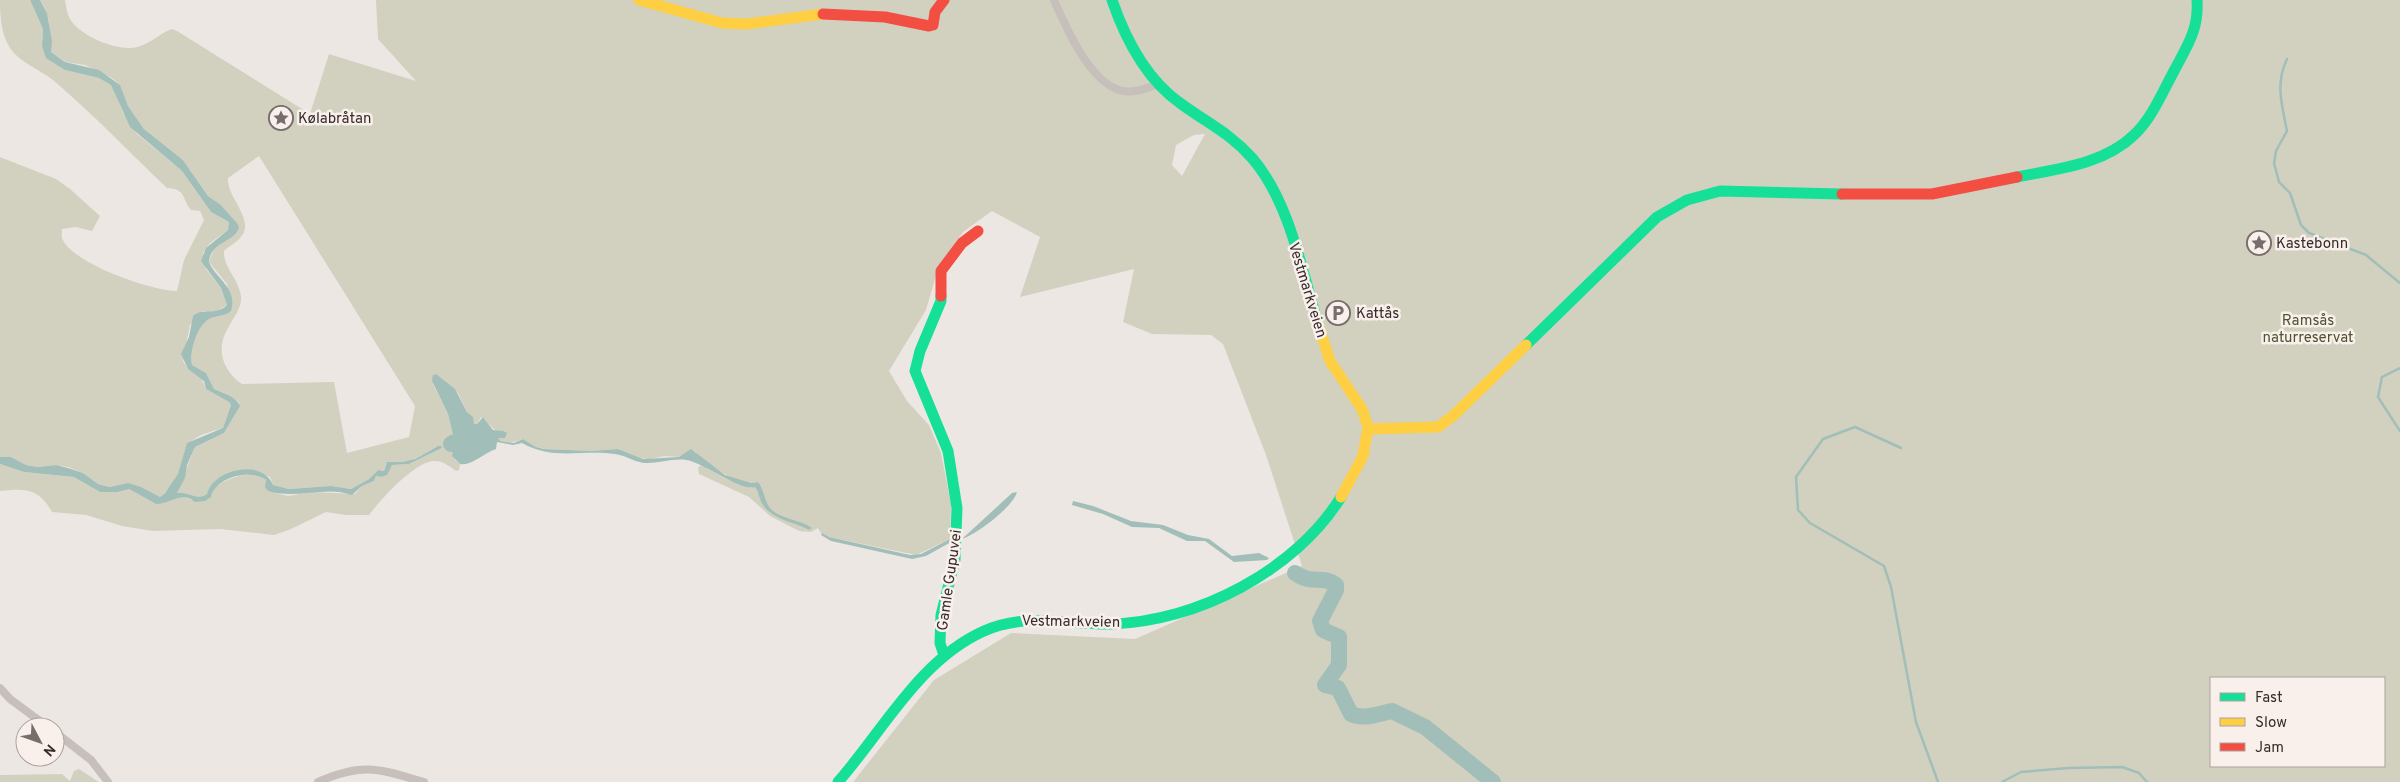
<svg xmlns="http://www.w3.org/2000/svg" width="2400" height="782" font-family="Overpass,sans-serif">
	<rect width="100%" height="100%" fill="#ede7e4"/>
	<path fill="#d2d1bf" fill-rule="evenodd" d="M0 0H30L43 29 42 46 65 70 99 78 112 85 123 113 136 133 182 171 211 212 229 222 228 230 210 243 203 253 206 269 221 288 227 305 217 311H203L190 325 183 361 188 369 201 377 206 389 229 402 231 405 223 428C214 431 200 434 193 440 182 447 185 458 181 468 177 478 168 491 160 497L128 483 109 487 98 484 83 473 68 467 56 465 38 467 26 465 11 457H0V157L56 179 70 189 100 216 92 231 76 227 62 229C62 232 61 238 63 240 74 264 152 291 177 291L184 260 204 220 200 211 191 210C181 198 187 189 167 188 129 152 93 114 53 80 39 69 20 63 10 48 1 34 0 16 0 0Z
		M40 0H65C66 6 67 14 70 19 80 36 118 52 137 47 150 44 160 33 172 29L177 31 310 114 329 54 416 81 378 39 376 0H2400V782H853L934 680 1011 633 1135 639 1302 566 1266 455 1223 344 1211 335 1152 334 1123 322 1134 269 1020 297 1040 237 992 211 963 232 939 265 926 310 889 371 907 401 929 425 941 453 951 504 950 539 916 555 829 537 821 533 818 528 811 532 799 531 770 516 749 497 699 474 698 468 701 465 724 478 751 488 755 486 769 512 809 530 811 527C801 523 777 516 771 509 764 501 764 491 756 482 738 488 712 464 697 456L695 451 679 457 665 456 649 459 640 458 618 449 591 451 545 449 536 447 523 439C514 443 507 443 497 439L499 437 503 438C497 430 490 427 484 418L481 417 477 424H473L458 393 435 374 433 375V384L448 414 456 445 453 453 455 460 460 464 459 470 456 471C449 466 443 461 435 461 416 460 380 500 369 515H346L326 512 291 529 274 535 220 529 153 531 122 526 86 515 52 512C39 488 25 488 0 491V464L24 472 74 477 100 492H118L129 489 156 504 182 496 192 500 212 495V491C223 478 251 469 266 480L268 491 288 496 313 492 355 494 362 486 374 481 376 476 381 477 392 465 409 464 442 448 438 446C427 451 418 459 405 462 399 463 393 461 386 464L384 471 378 470 369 479 351 489 331 486 289 489 273 485 270 477C264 475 258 471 251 470 235 466 211 478 207 494 197 501 188 491 177 493L195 447 224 433 237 411 239 402 227 394 214 389 206 373 192 365C189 353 196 333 204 323 211 315 224 311 232 306L227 284 209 262 214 248 230 237 237 223 221 205 208 196 183 160 144 129 128 106 119 84 112 78 85 65 66 62 51 52C49 34 52 16 40 0ZM1205 134 1182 176 1172 165 1176 145 1194 135ZM259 156 415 406 409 437 347 453 334 382 242 384C223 371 215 349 228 328 233 318 242 308 241 297 240 280 223 268 224 251 229 246 236 243 240 238 257 221 226 197 228 178ZM2211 678H2384V766H2211Z
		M79 769 99 782H0V775L62 774 70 781 74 771Z"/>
	<path fill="#a1beb9" d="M30 0H40L47 13 52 41 51 52 65 62 99 70 120 85 128 106 144 129 183 160 208 196 221 205 237 223 239 228C232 244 211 241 209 262 216 279 238 288 231 311 224 317 216 315 209 319 197 326 189 353 192 365L206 373 214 389C223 393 236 396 240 406L224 433 195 447 187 465 185 478 177 493C188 491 197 501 207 494 213 469 262 458 273 485L289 489 331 486 351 489 369 479 378 470 384 471 387 462H403L415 459 438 446H441L442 448 409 464 392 465 387 475 381 477 376 476 374 481 362 486 352 495C325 485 297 500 268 491L265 487 266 480C249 468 215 478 211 497L205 501 195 502C182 490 170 504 156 504L129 489 118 492H100L74 477 24 472 0 464V457H11L26 465 38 467 56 465 68 468 83 473 98 484 109 487 128 483 141 487 160 497 165 493 178 474 187 443 223 428 231 405 229 402 206 389 204 381 188 369 181 354 189 337 193 316C203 307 217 316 227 305L221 288 201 261 206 248 228 230 229 222 211 212 182 171 130 127 111 85 99 78 65 70 46 58 42 46 43 29Z
		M436 374 455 389 467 412 473 417 474 424H477L483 417 493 430 503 431 507 433 505 438H498L501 441 514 443 523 439 536 447 544 449 591 451 618 449 643 459 679 457 691 449 725 475 751 483 758 482C765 491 764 502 772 510 782 519 801 520 812 528L809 530C795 522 773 520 763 505 759 499 759 492 755 487 741 492 703 462 686 460 672 458 658 464 644 463 634 462 625 455 615 454 582 449 554 461 522 443L513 445 497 442 496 449C483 453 473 466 460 464L452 456 455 442 448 414 432 381 433 375Z
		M1017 492C1013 507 977 534 962 539L1012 493Z
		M1073 501 1093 506 1131 521 1163 525 1188 535 1209 539 1232 556 1259 553 1269 558 1267 560 1234 562 1205 541H1187L1159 528 1132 527 1103 514 1072 505Z
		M822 533 829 537 910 555 921 554 950 539 951 542 926 556 912 559 831 541 821 535Z"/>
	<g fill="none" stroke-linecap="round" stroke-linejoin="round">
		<path stroke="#a1beb9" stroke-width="2.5" d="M2287 59C2275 84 2282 105 2287 131L2276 151 2274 163 2279 182 2290 193 2301 225 2309 233 2366 255 2400 283
			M2400 368 2382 377 2378 397 2400 431
			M1901 448 1855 427 1823 439 1796 477 1798 510 1810 523 1884 566 1891 587 1916 722 1938 782
			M2002 782 2021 772 2068 768 2122 767 2139 773 2147 782"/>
		<path stroke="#a1beb9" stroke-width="16" d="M451 444 455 442
			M1295 573C1313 586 1321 574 1336 585V590L1320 621 1323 630 1339 637V665L1325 685 1338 688 1351 714C1364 720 1378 714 1392 711L1425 727 1493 782"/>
		<path stroke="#c7bfbc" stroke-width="8" d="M1054 0C1066 28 1089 80 1119 90 1131 94 1146 89 1157 84
			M0 688 10 699 48 727
			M55 732 91 760 108 782
			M318 782C363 762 379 769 424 782"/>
		<path stroke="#16e098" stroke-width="11" d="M1112 0C1125 38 1146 79 1180 103 1207 123 1230 133 1252 158 1289 200 1302 271 1318 324
			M2017 177C2056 169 2103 165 2134 135 2152 118 2162 93 2174 71 2187 46 2199 30 2197 0
			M941 296V301L920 351 915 371 948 451 957 508 955 560 941 615 940 643 944 655
			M1526 345 1657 217 1687 200 1720 191 1842 194
			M838 782C883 731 919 660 984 631 1026 612 1067 625 1111 624 1197 622 1296 570 1341 497"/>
		<path stroke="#ffcf43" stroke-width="11" d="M639 0 722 23 747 24 823 14
			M1318 324 1330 361 1362 409 1368 427 1363 456 1341 497
			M1368 429 1438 427 1453 416 1526 345"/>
		<path stroke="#f24e42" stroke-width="11" d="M823 14 885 17 929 26 933 25 935 12 944 0
			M1842 194H1932L2017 177
			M941 296V271L962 243 978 231"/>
	</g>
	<defs>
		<symbol id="sight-ring" viewBox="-11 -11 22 22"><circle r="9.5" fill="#f9f0ec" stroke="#776d6c" stroke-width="1.5"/><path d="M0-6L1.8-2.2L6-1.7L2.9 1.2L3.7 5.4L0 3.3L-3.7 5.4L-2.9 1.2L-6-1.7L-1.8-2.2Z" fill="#776d6c"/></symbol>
		<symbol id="parking-ring" viewBox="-11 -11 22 22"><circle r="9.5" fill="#f9f0ec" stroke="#776d6c" stroke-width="1.5"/><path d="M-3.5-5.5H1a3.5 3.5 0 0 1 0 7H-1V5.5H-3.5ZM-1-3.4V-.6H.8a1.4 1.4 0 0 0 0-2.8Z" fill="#776d6c"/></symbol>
	</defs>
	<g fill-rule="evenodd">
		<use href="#sight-ring" x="267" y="104" width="28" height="28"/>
		<use href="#sight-ring" x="2245" y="229" width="28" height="28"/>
		<use href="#parking-ring" x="1324" y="299" width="28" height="28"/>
	</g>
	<g text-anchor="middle" stroke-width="5" stroke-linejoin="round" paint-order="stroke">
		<g font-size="15" fill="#372c2b" stroke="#f9f0ec" text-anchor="start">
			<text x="298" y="123">Kølabråtan</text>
			<text x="2276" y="248">Kastebonn</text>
			<text x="1356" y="318">Kattås</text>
		</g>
		<g font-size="15" fill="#372c2b" stroke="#f9f0ec">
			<text transform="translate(1308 290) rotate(73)" y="5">Vestmarkveien</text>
			<text transform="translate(949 580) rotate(-82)" y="5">Gamle Gupuvei</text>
			<text transform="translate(1071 621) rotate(1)" y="5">Vestmarkveien</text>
		</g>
		<g font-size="15" fill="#4e5430" stroke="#f9f0ec">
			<text x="2308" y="325">Ramsås<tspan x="2308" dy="17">naturreservat</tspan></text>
		</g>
	</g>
	<rect x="2210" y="677" width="175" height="90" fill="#f9f0ec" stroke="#aba29f"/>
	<rect x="2220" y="693" width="25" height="8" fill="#16e098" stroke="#aba29f"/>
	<text x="2255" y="702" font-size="15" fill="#372c2b">Fast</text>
	<rect x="2220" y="718" width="25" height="8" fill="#ffcf43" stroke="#aba29f"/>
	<text x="2255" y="727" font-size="15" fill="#372c2b">Slow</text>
	<rect x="2220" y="743" width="25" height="8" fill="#f24e42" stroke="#aba29f"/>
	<text x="2255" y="752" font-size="15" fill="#372c2b">Jam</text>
	<g transform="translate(40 742) rotate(131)"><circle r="24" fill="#f9f0ec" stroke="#aba29f"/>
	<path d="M0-4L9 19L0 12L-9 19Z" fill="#776d6c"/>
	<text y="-8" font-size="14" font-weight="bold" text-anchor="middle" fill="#372c2b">N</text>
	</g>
</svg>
